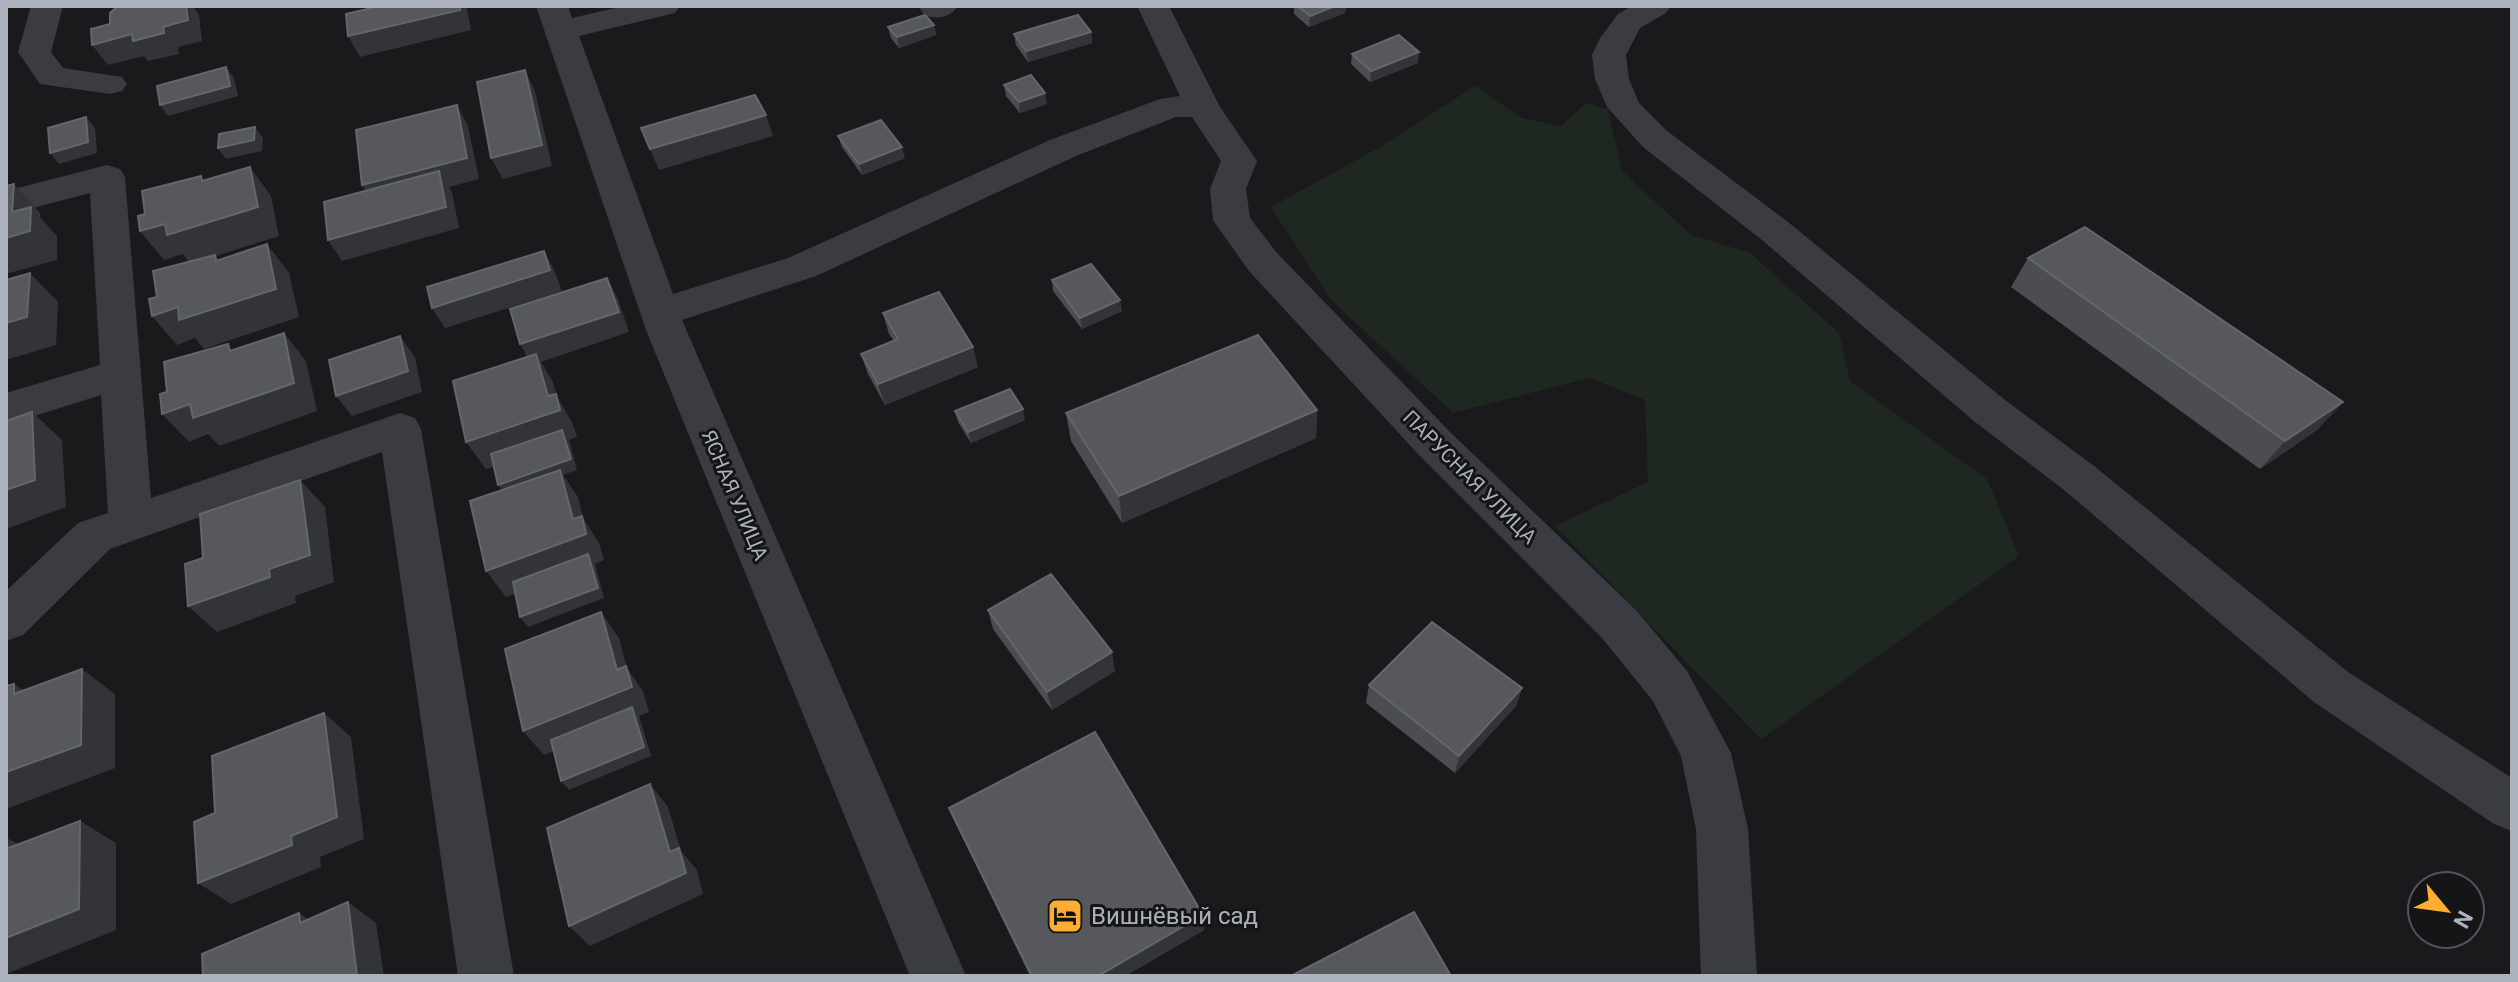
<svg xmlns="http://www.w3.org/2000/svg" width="2518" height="982" font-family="Roboto,sans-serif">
	<rect width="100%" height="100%" fill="#1a1a1c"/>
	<path fill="#1f2820" d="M1475 86 1522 118 1561 126 1586 103 1608 109 1622 171 1691 235 1750 253 1839 333 1850 381 1987 479 2019 556 1761 739 1555 526 1648 482 1645 400 1590 378 1453 413 1331 300 1271 207 1382 146Z"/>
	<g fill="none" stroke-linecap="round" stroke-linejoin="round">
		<path fill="#3b3c42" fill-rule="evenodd" d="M31 6H63L51 52 63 68 122 77 127 84 122 91 110 94 40 84 18 52Z
			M536 6H568L572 18 624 6H680L675 13 579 36 673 294 788 258 1050 140 1160 99 1180 96 1137 6H1169L1220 107 1257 161 1246 189 1250 218 1277 253 1450 432 1636 610 1687 671 1731 753 1748 829 1757 976H1701L1696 829 1681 756 1653 701 1602 638 1420 456 1249 271 1213 220 1210 189 1221 161 1192 117H1176L1076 156 816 276 682 320 966 976H910L646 330Z
			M922 6H958C950 18 938 19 925 16L920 9Z
			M1632 6H1671L1666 13 1640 28 1626 55 1629 79 1639 103 1667 131 1788 222 2005 400 2094 466 2348 672 2512 778V831L2494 824 2314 702 2064 490 1975 422 1762 240 1643 147 1607 107 1595 79 1592 55 1600 38 1618 14Z
			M107 165 120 169 125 177 151 498 400 413 415 418 421 429 514 976H458L382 452 110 549 23 635 6 641V591L78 523 108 513 101 395 6 425V393L100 365 90 193 6 215V191Z"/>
	</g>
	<path fill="#4b4d51" d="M1294 6H1346L1345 13 1309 27 1294 14Z
		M934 25 936 35 899 48 891 38 888 27Z
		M1091 32 1092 43 1028 62 1016 45 1014 34Z
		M1352 54 1418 63 1370 82 1351 64Z
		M1004 85 1047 104 1020 113 1006 96Z
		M838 136 905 158 862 175 842 147Z
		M2028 258 2343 402 2317 430 2260 469 2011 287Z
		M1052 280 1122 311 1082 329 1053 291Z
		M883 313 978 367 885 405 868 374 861 354 894 341 889 334Z
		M1317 410 1316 438 1122 523 1071 441 1066 413Z
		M955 411 1025 420 971 443 958 422Z
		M988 610 1115 671 1052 710 993 629Z
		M1369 685 1522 688 1516 706 1455 773 1366 703Z
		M949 808 1203 915 1204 930 1125 976H1030L956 824Z"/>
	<path fill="#333437" d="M186 6H193L199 15 202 41 178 47 179 54 148 61 144 56 108 65 92 45 163 27Z
		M460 6H465L467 9 471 30 360 57 348 36Z
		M1335 6H1346L1345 13 1309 27 1310 16Z
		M934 25 936 35 899 48 897 37Z
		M1091 32 1092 43 1028 62 1026 51Z
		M1419 52 1418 63 1370 82 1371 71Z
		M226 67 234 78 238 96 168 116 160 105Z
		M525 70 535 91 552 166 503 179 491 158Z
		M1045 93 1047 104 1020 113 1019 102Z
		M457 105 468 126 479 179 449 187 452 192 459 228 342 261 328 240 376 206 362 185Z
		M766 115 773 136 659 170 650 149Z
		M86 117 95 128 97 153 59 164 50 153Z
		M255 127 263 138 262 151 226 159 218 148Z
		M902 147 905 158 862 175 859 164Z
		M250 167 271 196 279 236 216 256 238 284 190 264 183 254 164 260 140 231Z
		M14 184 40 213V217L57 236V260L6 274V238L12 212Z
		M267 244 289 273 299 317 204 349 195 338 177 345 152 316Z
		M544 251 555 272 562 291 445 328 432 308Z
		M30 273 58 302 56 345 6 360V323Z
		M607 278 618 299 629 332 541 362 553 382 557 397 572 422 577 437 569 440 577 470 563 475 578 497 583 518 599 543 604 560 595 564 604 598 528 627 520 617 591 565 506 597 486 571 506 495 498 485 565 442 486 469 466 442 548 396 532 365 520 344Z
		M1120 300 1122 311 1082 329 1080 318Z
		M284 333 306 361 317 411 219 446 208 434 189 442 162 414Z
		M400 336 415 357 422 392 352 416 336 396Z
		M973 347 978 367 885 405 878 384Z
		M2343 402 2317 430 2260 469 2285 441Z
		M1023 409 1025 420 971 443 968 432Z
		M1317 410 1316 438 1122 523 1119 496Z
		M32 412 62 440 66 507 6 529V490Z
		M300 480 325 507 334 582 295 596 296 603 217 632 188 606 269 569Z
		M601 612 619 638 627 668 643 691 649 712 639 716 651 756 569 790 561 781 636 718 544 755 523 731 617 670Z
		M1112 652 1115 671 1052 710 1047 692Z
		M82 669 115 694V768L6 809V772Z
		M14 684 49 708 14 694Z
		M1522 688 1516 706 1455 773 1459 756Z
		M324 713 351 737 364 839 320 857 321 867 231 904 198 883 291 836Z
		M650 784 668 807 681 851 697 870 703 894 590 946 569 926 670 852Z
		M80 821 116 843V930L6 974V938Z
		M7 838 45 860 6 849Z
		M348 902 376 923 384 976H357Z
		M299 913 329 933 300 923Z
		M1203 915 1204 930 1125 976H1098Z"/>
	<path fill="#56585d" stroke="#63666c" stroke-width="2" d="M118 6H186L188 20 163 27 164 33 133 41 132 34 92 45 91 29 110 24V13Z
		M372 6H460V10L348 36 346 14 372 8Z
		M1298 6H1335L1310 16Z
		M925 15 934 25 897 37 888 27Z
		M1078 15 1091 32 1026 51 1014 34Z
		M1399 35 1419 52 1371 71 1352 54Z
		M226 67 230 86 160 105 157 86Z
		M525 70 542 145 491 158 477 82Z
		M1031 75 1045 93 1019 102 1004 85Z
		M755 95 766 115 650 149 641 128Z
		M457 105 467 158 362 185 356 130Z
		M86 117 88 142 50 153 48 128Z
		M881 120 902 147 859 164 838 136Z
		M255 127 254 140 218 148 219 134Z
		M250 167 258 207 167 235 165 224 140 231 138 216 145 214 142 191 201 176 202 181Z
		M439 171 446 207 328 240 324 202Z
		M14 184 12 212 31 207 30 231 6 238V186Z
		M2085 227 2343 402 2285 441 2028 258Z
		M267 244 276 289 179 320 178 307 152 316 149 299 157 297 153 271 215 255 216 261Z
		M544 251 550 270 432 308 427 287Z
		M1091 264 1120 300 1080 318 1052 280Z
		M30 273 27 317 6 323V280Z
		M607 278 619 312 520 344 510 309Z
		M939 292 973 347 878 384 861 354 898 339 883 313Z
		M284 333 294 383 193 418 190 404 162 414 160 394 167 392 164 362 228 344 230 351Z
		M1258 335 1317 410 1119 496 1066 413Z
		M400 336 408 371 336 396 329 360Z
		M536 354 548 396 556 394 560 410 466 442 453 381Z
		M1010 389 1023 409 968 432 955 411Z
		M32 412 35 480 6 490V421Z
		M562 430 571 459 498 485 491 454Z
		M560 470 573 519 582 516 586 534 486 571 470 501Z
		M300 480 310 555 269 569 270 577 188 606 185 564 203 558 200 514Z
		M588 554 598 588 520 617 513 582Z
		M1051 574 1112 652 1047 692 988 610Z
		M601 612 617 670 626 666 632 687 523 731 505 649Z
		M1432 622 1522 688 1459 756 1369 685Z
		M82 669 81 745 6 772V686L14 684V694Z
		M632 707 644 747 561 781 551 740Z
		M324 713 337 817 291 836 292 845 198 883 194 822 215 813 212 756Z
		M1095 732 1203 915 1098 976H1032L949 808Z
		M650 784 670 852 679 848 686 873 569 926 547 828Z
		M80 821 79 909 6 938V838H7L6 849Z
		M348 902 357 976H203L202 954 299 913 300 923Z
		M1414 912 1451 976H1291Z"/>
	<defs>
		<symbol id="hotel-square" viewBox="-11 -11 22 22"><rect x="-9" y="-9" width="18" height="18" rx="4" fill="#fcad32" stroke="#151518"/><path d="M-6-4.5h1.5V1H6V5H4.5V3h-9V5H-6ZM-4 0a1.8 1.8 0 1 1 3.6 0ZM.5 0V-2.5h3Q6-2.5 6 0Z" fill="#111"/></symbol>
	</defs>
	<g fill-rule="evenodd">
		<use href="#hotel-square" x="1045" y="896" width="40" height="40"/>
	</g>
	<g text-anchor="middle" stroke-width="6" stroke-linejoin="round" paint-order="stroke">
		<g font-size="20" fill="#acb2bd" stroke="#151518">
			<text transform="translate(1470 477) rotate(45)" y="7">ПАРУСНАЯ УЛИЦА</text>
			<text transform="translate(735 495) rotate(67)" y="7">ЯСНАЯ УЛИЦА</text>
		</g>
		<g font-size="24" fill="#acb2bd" stroke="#151518" text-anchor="start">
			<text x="1091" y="924">Вишнёвый сад</text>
		</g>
	</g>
	<rect width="2518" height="982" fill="none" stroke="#acb2bd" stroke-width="16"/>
	<g transform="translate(2446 910) rotate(119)"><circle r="38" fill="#151518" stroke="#51545a" stroke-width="2"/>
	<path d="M0-6L14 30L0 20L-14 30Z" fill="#fcad32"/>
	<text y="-12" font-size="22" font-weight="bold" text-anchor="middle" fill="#acb2bd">N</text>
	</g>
</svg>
